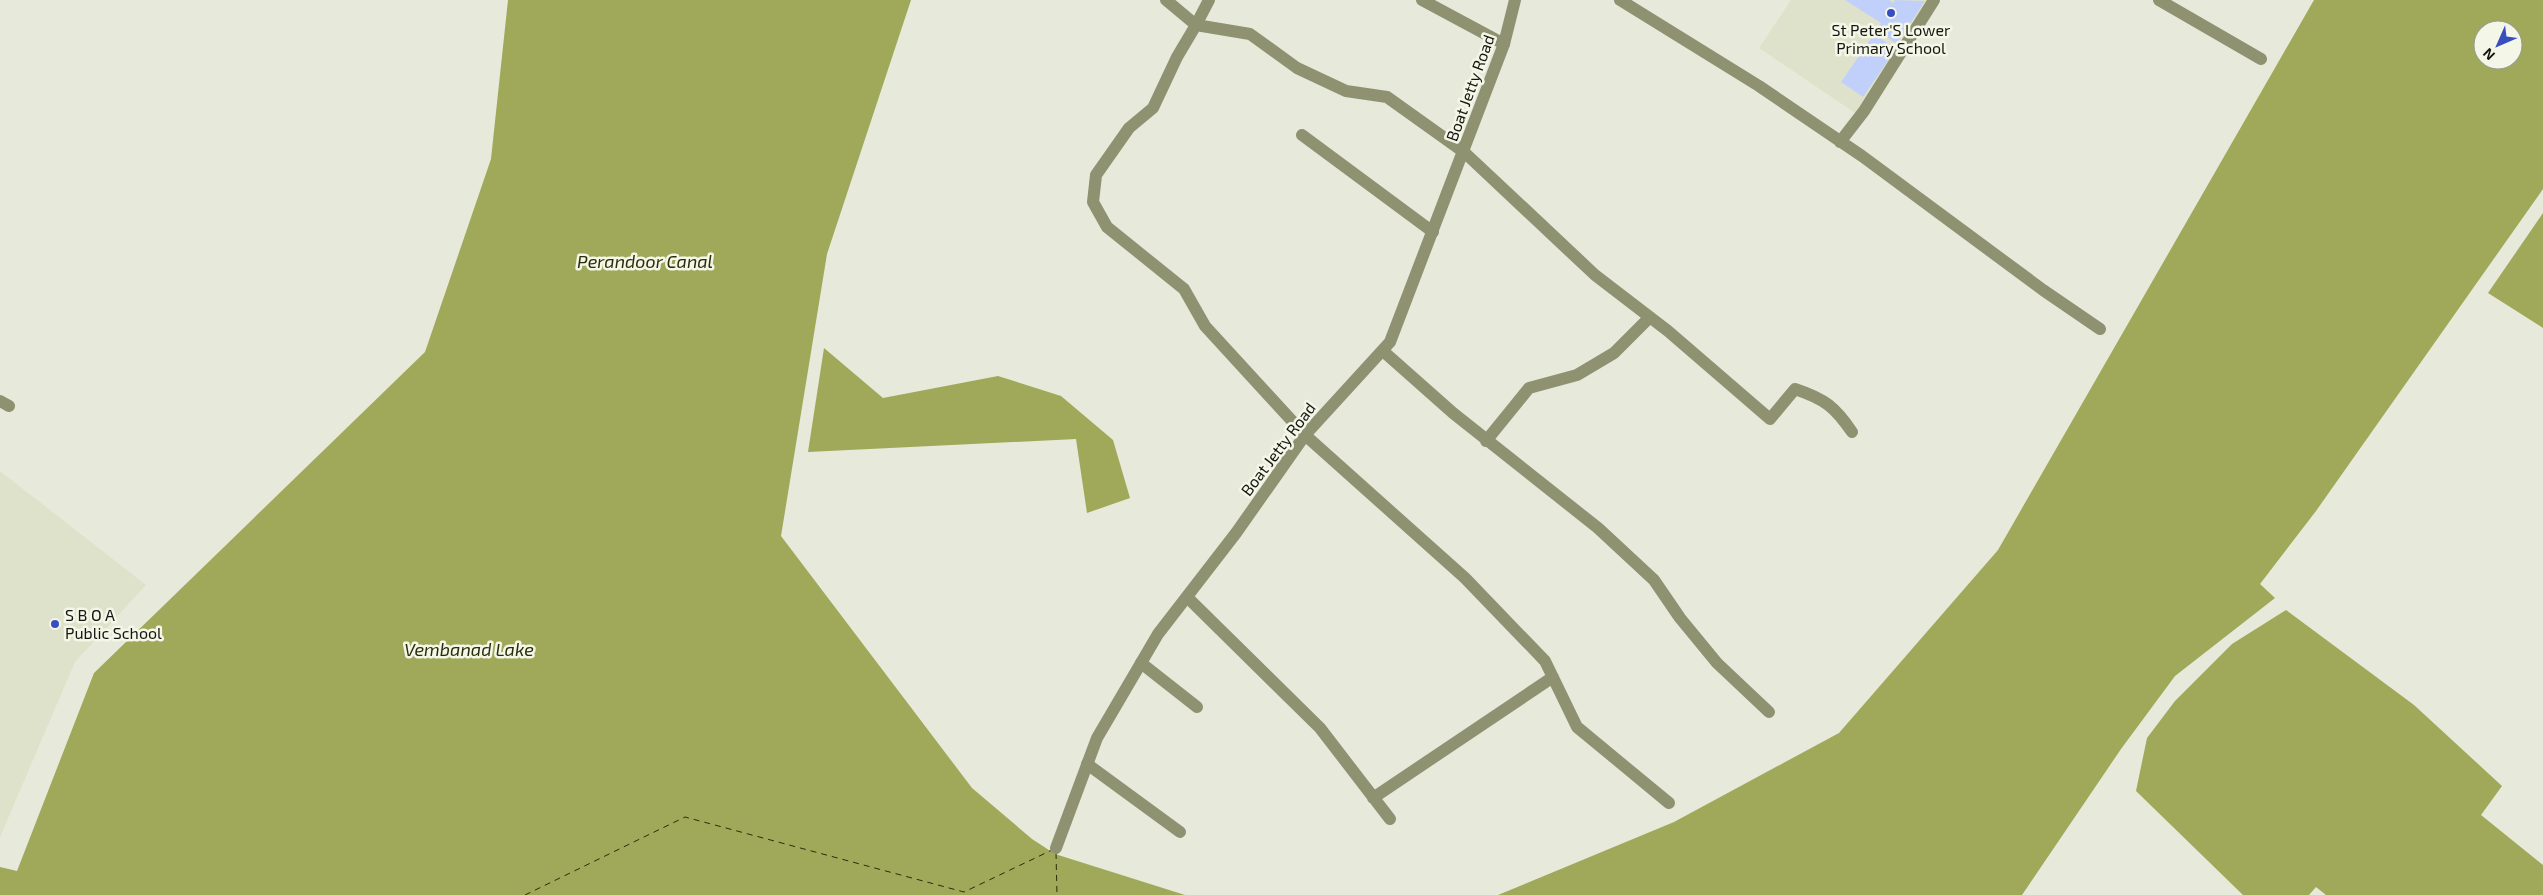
<svg xmlns="http://www.w3.org/2000/svg" width="2543" height="895" font-family="'Exo 2',sans-serif">
	<rect width="100%" height="100%" fill="#e7e9da"/>
	<path fill="#dfe2cb" d="M1791 0H1928L1858 115 1759 48Z
		M0 471 146 585 75 662 0 837Z"/>
	<path fill="#a0a859" fill-rule="evenodd" d="M508 0H911L827 254 781 536 972 788 1032 839 1055 854 1185 895H0V867L17 871 94 673 425 352 491 159Z
		M2314 0H2543V189L2316 511 2260 584 2275 598 2175 676 2121 749 2022 895H1498L1674 822 1839 733 1998 550ZM2483 30H2513V60H2483Z
		M2543 213V328L2488 293Z
		M824 348 883 398 998 376 1061 396 1113 440 1130 498 1087 513 1076 439 808 452Z
		M2286 610 2414 705 2502 786 2481 815 2543 865V895H2326L2316 887 2309 895H2243L2136 791 2147 738 2175 701 2232 644Z"/>
	<g fill="none" stroke-linecap="round" stroke-linejoin="round">
		<path stroke="#2a2d09" stroke-width="1" stroke-dasharray="6 5" stroke-linecap="butt" d="M1056 853 1057 895
			M525 895 685 817 964 892 1052 850"/>
	</g>
	<path fill="#c1d0fb" d="M1845 0H1889L1893 3 1895 0 1925 1 1897 44 1877 31 1881 23Z
		M1874 34 1896 49 1863 97 1841 82Z"/>
	<g fill="none" stroke-linecap="round" stroke-linejoin="round">
		<path stroke="#8e9271" stroke-width="12" d="M1166 0 1196 25 1177 57 1153 108 1129 128 1096 175 1093 202 1107 227 1184 289 1205 326 1305 435 1465 578 1545 661 1577 727 1669 803
			M1209 0 1196 25 1250 34 1297 68 1346 91 1387 97 1464 152 1595 275 1668 331 1770 419 1795 389C1825 399 1835 407 1852 432
			M1422 0 1504 44
			M1620 0 1759 86 1862 156 2043 290 2100 329
			M2159 0 2261 59
			M1302 135 1433 232
			M1840 142 1864 111 1934 0
			M1383 351 1453 413 1598 528 1654 580 1680 618 1717 663 1769 712
			M0 401 9 406
			M1486 441 1529 388 1577 375 1614 353 1650 317
			M1187 597 1320 728 1390 819
			M1141 663 1197 707
			M1087 764 1180 832
			M1373 798 1553 677"/>
		<path stroke="#8e9271" stroke-width="12" d="M1056 848 1097 738 1158 634 1236 533 1305 435 1390 342 1504 44 1515 0"/>
	</g>
	<g fill="#374ec0" stroke="#f4f7e7" stroke-width="2">
		<circle cx="1891" cy="13" r="5"/>
		<circle cx="55" cy="624" r="5"/>
	</g>
	<g text-anchor="middle" stroke-width="5" stroke-linejoin="round" paint-order="stroke">
		<g font-size="16" fill="#161611" stroke="#f4f7e7">
			<text x="1891" y="36">St Peter'S Lower<tspan x="1891" dy="18">Primary School</tspan></text>
			<text x="65" y="621" text-anchor="start">S B O A<tspan x="65" dy="18">Public School</tspan></text>
		</g>
		<g font-size="16" fill="#161611" stroke="#f4f7e7">
			<text transform="translate(1470 88) rotate(-70)" y="6">Boat Jetty Road</text>
			<text transform="translate(1278 449) rotate(-53)" y="6">Boat Jetty Road</text>
		</g>
		<g font-size="18" font-style="italic" fill="#2a2d09" stroke="#f4f7e7">
			<text x="645" y="268">Perandoor Canal</text>
			<text x="469" y="656">Vembanad Lake</text>
		</g>
	</g>
	<g transform="translate(2498 45) rotate(225)"><circle r="24" fill="#f4f7e7" stroke="#9b9d91"/>
	<path d="M0-4L9 19L0 12L-9 19Z" fill="#374ec0"/>
	<text y="-8" font-size="14" font-weight="bold" text-anchor="middle" fill="#161611">N</text>
	</g>
</svg>
